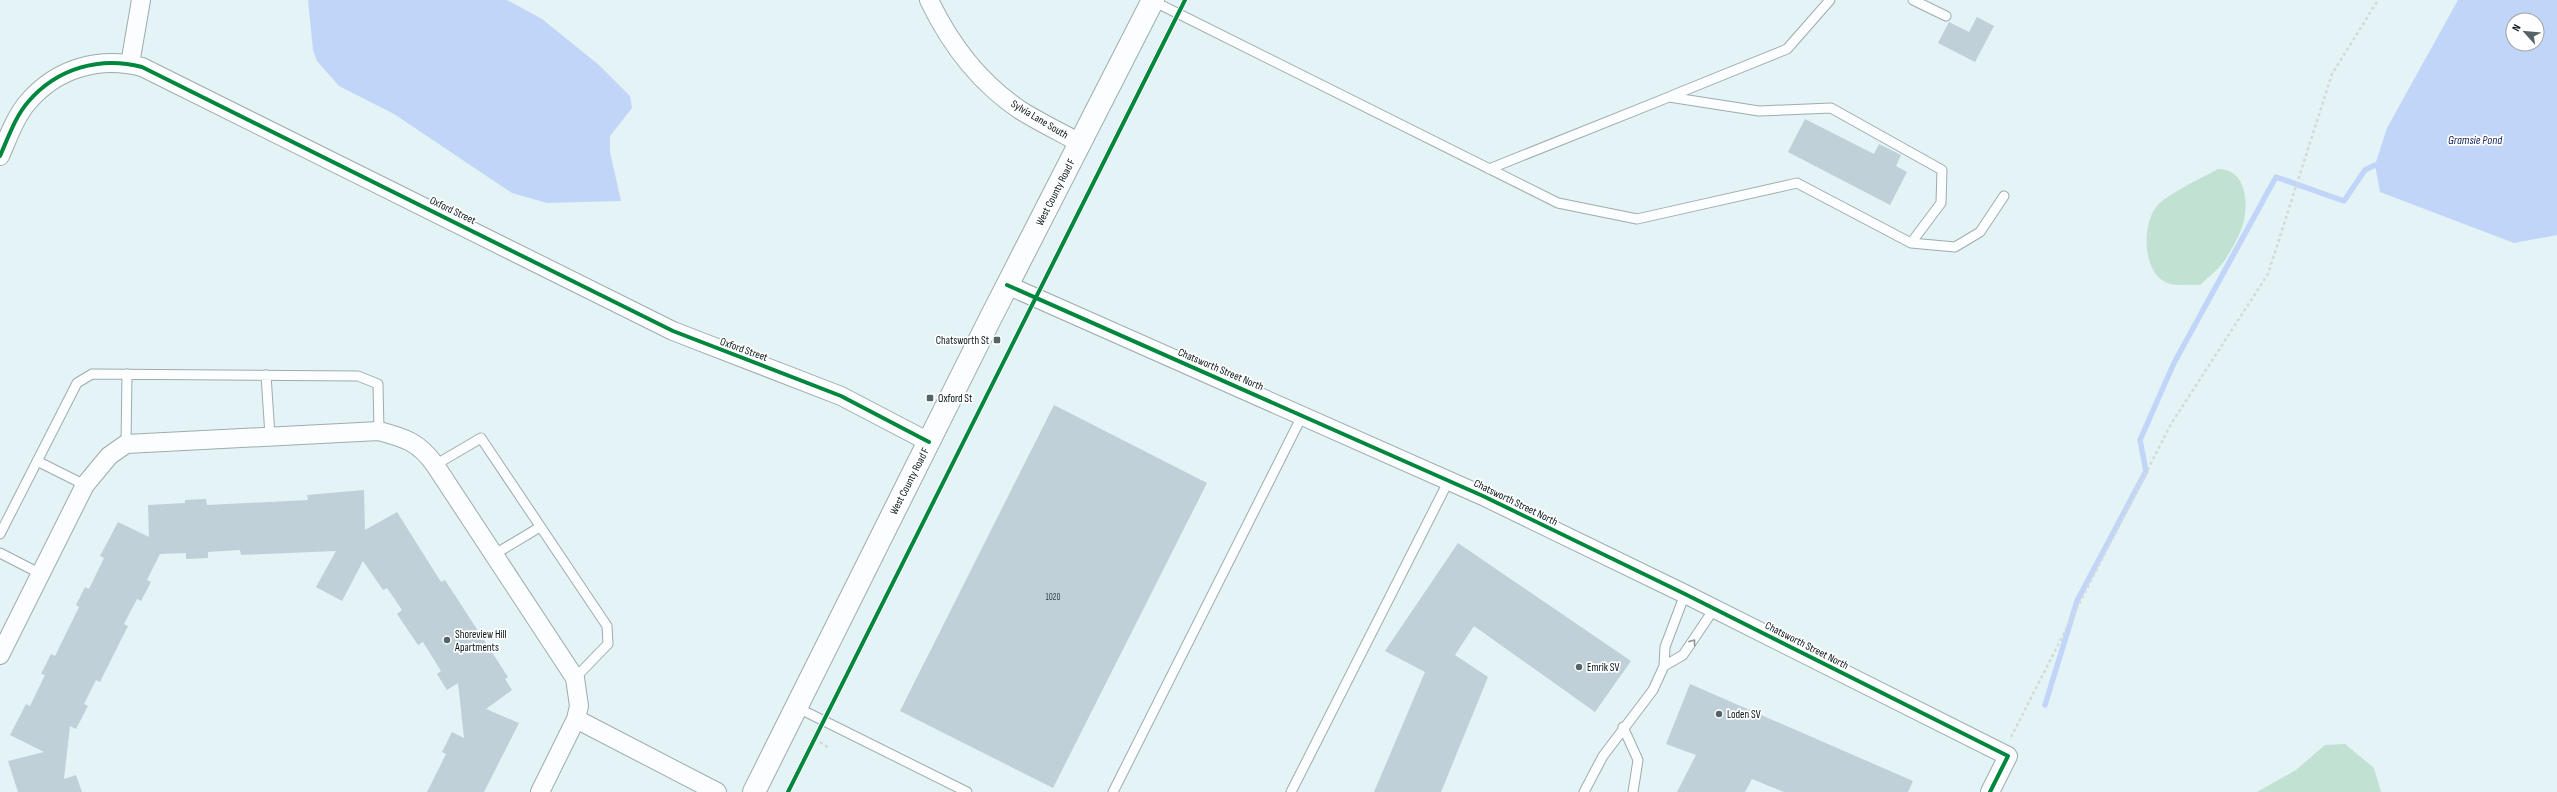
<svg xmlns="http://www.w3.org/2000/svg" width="2557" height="792" font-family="'Sofia Sans Condensed',sans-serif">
	<rect width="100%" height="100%" fill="#e3f3f6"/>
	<path fill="#c1e1d2" d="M2218 169C2246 169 2249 202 2243 224 2240 235 2231 250 2225 260 2219 269 2208 277 2200 285 2191 284 2179 286 2170 284 2142 276 2141 224 2157 206 2169 193 2202 178 2218 169Z
		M2345 744 2374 768 2381 792H2257L2296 770 2325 745Z"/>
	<path fill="#c1d5f9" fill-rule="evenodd" d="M308 0H507L542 19 599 65 630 96 632 108 610 136V152L621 201 547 203 512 193 394 114 339 86 317 61 313 50Z
		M2458 0H2557V235L2514 243 2380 192 2375 165 2387 128ZM2513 20H2537V44H2513Z"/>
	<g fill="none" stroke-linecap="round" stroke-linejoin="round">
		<path stroke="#c1d5f9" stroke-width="5.5" d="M2045 705 2077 601 2146 471 2140 440 2174 363 2276 177 2344 201 2365 170 2375 165"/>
	</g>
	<path fill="#bfd0d8" d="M1977 17 1994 26 1975 62 1938 43 1949 22 1969 32Z
		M1805 119 1874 154 1879 144 1901 155 1896 166 1907 172 1890 205 1788 152Z
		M1054 405 1207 483 1053 788 900 711Z
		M364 490 365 530 397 512 441 582 445 580 508 677 505 679 512 690 486 709 519 723 484 792H427L446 754 442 752 452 732 464 738 458 683 447 690 437 674 441 671 423 642 418 645 397 614 402 610 387 588 383 590 363 561 342 601 316 587 336 551 241 555 240 550 208 552V558L186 559V553L160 554 147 580 151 582 141 601 137 599 124 624 128 626 100 682 96 680 84 704 88 706 76 729 70 726 64 779 76 775 82 792H18L8 761 44 752 10 735 26 704 30 706 45 675 41 674 51 654 55 656 79 607 76 605 85 587 89 589 104 558 100 556 118 522 149 537 148 505 185 503V500L206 499 207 505 308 500 307 495Z
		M1458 543 1631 661 1595 712 1474 626 1455 655 1488 677 1441 792H1374L1425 672 1385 651Z
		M1690 684 1913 781 1908 792H1784L1752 779 1745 792H1677L1696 755 1666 744Z"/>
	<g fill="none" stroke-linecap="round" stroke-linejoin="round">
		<defs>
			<path id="service" d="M1913 0 1946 16
				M1153 1 1558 203 1637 219 1797 183 1911 243 1955 247 1980 232 2004 196
				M1671 96 1787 49 1830 0
				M1489 169 1669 97 1759 111 1831 108 1942 170 1941 203 1911 243
				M266 375 270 436
				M126 444 127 374
				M37 461 85 485
				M435 465 481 438 607 626 608 644 575 678
				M0 534 77 383 92 374 358 376 378 384 379 431
				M0 553 39 573
				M495 554 540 527
				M1664 666 1683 655 1714 609
				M796 707 967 792
				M1623 727 1638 760 1633 792
				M1113 792 1303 414
				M1291 792 1449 480
				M1584 792 1603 756 1653 690 1664 666 1665 647 1685 594"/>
			<path id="minor" d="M929 0C950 44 980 83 1020 110 1039 122 1060 132 1080 143
				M130 64 141 0
				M0 156C8 138 15 117 28 102 57 68 100 56 142 67L673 331 841 396 929 442
				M1007 285 1483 496 1685 594 2008 756 1990 792
				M0 655 85 485 109 456 126 444 379 431C405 438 419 442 435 465L575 678 579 706 576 719 540 792
				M576 719 717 792"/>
			<path id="tertiary" d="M754 792 989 321 1153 0"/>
		</defs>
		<use href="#service" stroke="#9eacae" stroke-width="11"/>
		<use href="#minor" stroke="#9eacae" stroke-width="20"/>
		<use href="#tertiary" stroke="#9eacae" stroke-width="24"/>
		<path stroke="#d4d9d9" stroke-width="2.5" stroke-dasharray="3 3" stroke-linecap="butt" d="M2011 737 2171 424 2268 274 2332 74 2378 0
			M815 739 829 748"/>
		<use href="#service" stroke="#fbfdfe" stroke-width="9"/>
		<use href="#minor" stroke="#fbfdfe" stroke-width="18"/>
		<use href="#tertiary" stroke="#fbfdfe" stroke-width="22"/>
		<defs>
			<path id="cycleway" d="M0 156C8 138 15 117 28 102 57 68 100 56 142 67L673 331 841 396 929 442
				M1007 285 1483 496 1685 594 2008 756 1990 792
				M788 792 1185 0"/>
		</defs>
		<use href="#cycleway" stroke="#fff" stroke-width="6"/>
		<use href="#cycleway" stroke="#00873e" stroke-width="4"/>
	</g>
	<defs><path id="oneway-chevron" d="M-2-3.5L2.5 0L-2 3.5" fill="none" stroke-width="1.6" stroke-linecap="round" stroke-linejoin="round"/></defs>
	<use stroke="#8e9596" href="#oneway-chevron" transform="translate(1693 642) rotate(-54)"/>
	<g fill="#556366" stroke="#fff" stroke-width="1.5">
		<rect x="993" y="336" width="8" height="8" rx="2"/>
		<rect x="926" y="394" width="8" height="8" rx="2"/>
		<circle cx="447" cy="640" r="4"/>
		<circle cx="1579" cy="667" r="4"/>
		<circle cx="1719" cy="714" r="4"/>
	</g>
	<g text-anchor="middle" stroke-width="3.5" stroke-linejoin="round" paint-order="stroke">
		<g font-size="9" fill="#364448">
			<text x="1053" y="600">1020</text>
		</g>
		<g font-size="11" fill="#081618" stroke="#fff">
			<text transform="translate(1040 119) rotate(31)" y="4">Sylvia Lane South</text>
			<text transform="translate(1055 192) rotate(-63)" y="4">West County Road F</text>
			<text transform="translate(453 210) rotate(26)" y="4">Oxford Street</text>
			<text transform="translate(744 349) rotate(20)" y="4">Oxford Street</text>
			<text transform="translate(1221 369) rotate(23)" y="4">Chatsworth Street North</text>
			<text transform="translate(909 481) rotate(-63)" y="4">West County Road F</text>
			<text transform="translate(1516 502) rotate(26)" y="4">Chatsworth Street North</text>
			<text transform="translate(1807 645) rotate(27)" y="4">Chatsworth Street North</text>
		</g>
		<g font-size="11" fill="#081618" stroke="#fff" text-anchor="start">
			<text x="989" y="344" text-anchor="end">Chatsworth St</text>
			<text x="938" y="402">Oxford St</text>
			<text x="455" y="638">Shoreview Hill<tspan x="455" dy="13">Apartments</tspan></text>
			<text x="1587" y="671">Emrik SV</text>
			<text x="1727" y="718">Loden SV</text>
		</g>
		<g font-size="12" font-style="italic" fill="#152861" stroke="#fff">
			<text x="2475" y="144">Gramsie Pond</text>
		</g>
	</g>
	<g transform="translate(2525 32) rotate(297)"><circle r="19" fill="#ffffff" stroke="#9ca2a3"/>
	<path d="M0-3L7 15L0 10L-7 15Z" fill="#556366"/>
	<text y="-6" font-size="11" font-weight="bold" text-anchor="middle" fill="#081618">N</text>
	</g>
</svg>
